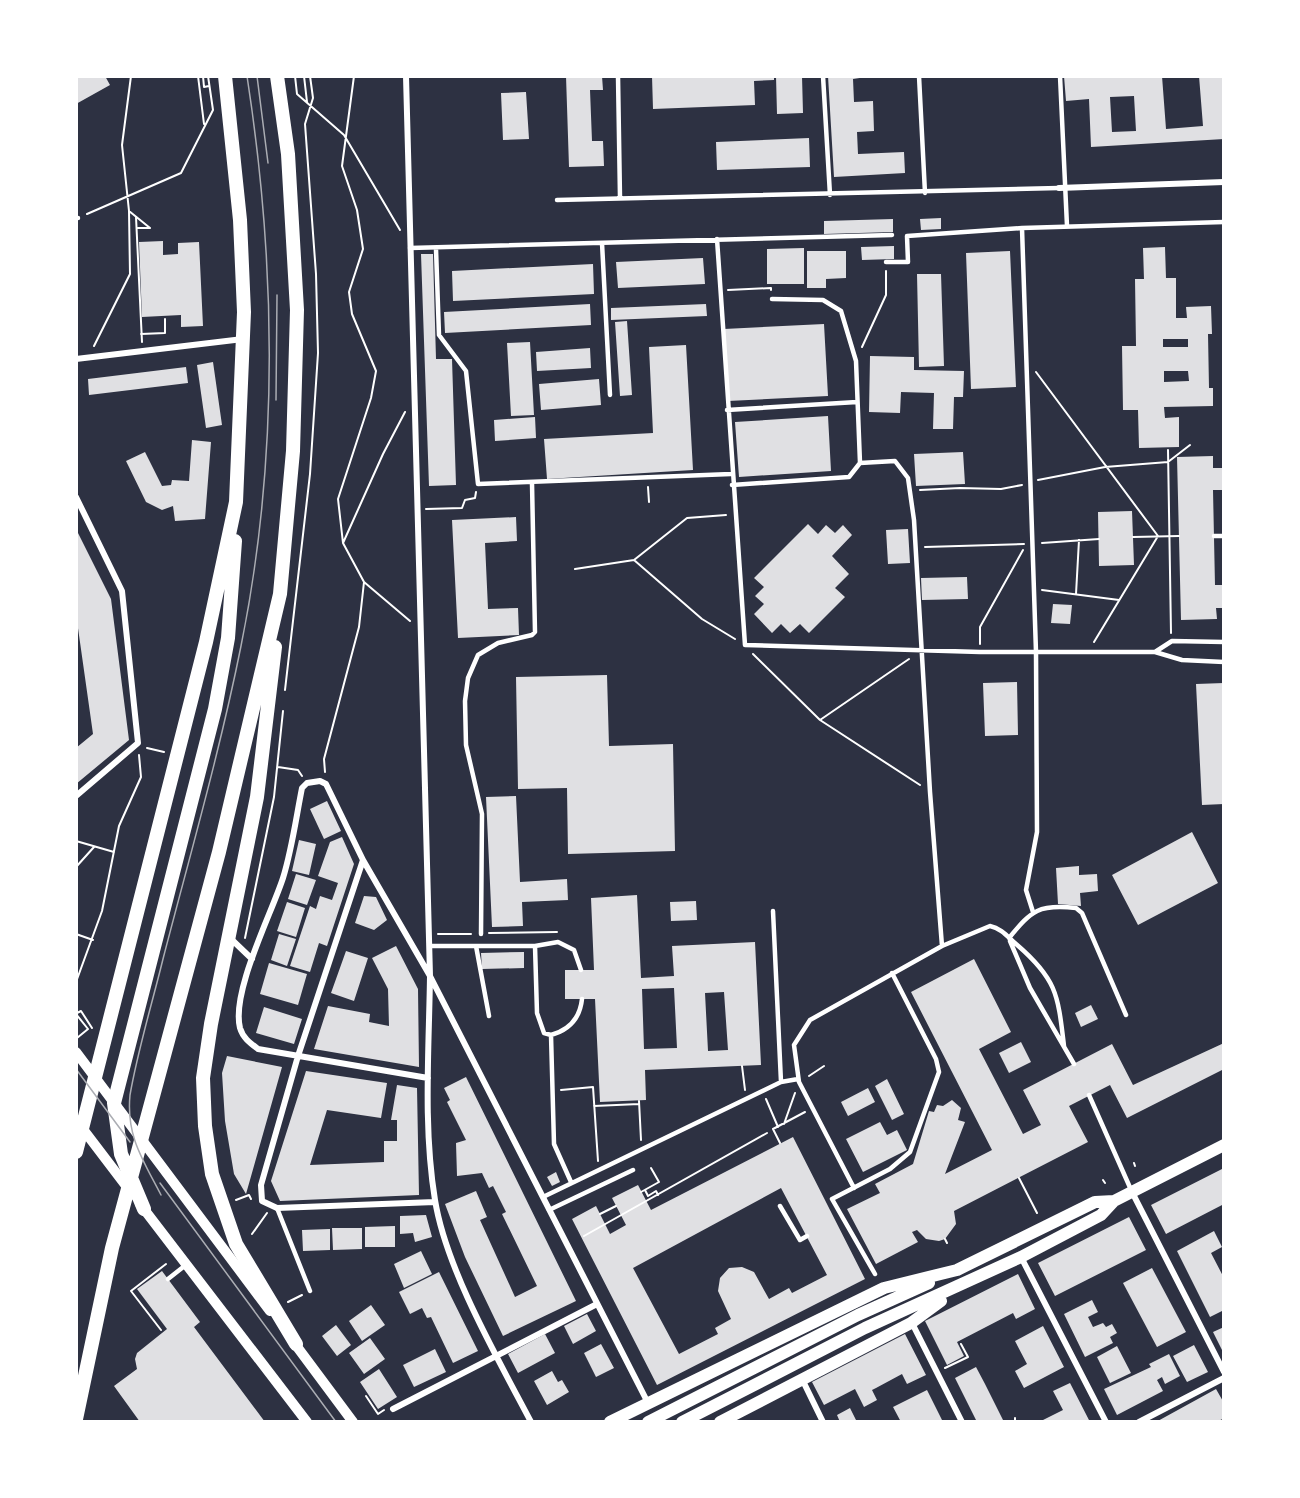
<svg xmlns="http://www.w3.org/2000/svg" width="1300" height="1498" font-family="Montserrat,sans-serif">
	<rect width="100%" height="100%" fill="#2d3142"/>
	<path fill="#e0e0e3" fill-rule="evenodd" d="M76 76H105L110 85 76 104Z
		M566 76H602L603 90H590L592 141H603L604 166 569 167Z
		M652 76H774V80L754 81 755 105 653 109Z
		M776 76H802L803 113 777 114Z
		M828 76H873L853 79 854 102 873 101 874 131 857 132 858 154 904 152 905 173 834 177Z
		M1064 76H1162L1166 129 1203 126 1199 76H1224V139L1091 147 1089 99 1066 101ZM1134 96 1136 131 1112 132 1110 97Z
		M526 92 529 139 503 140 501 93Z
		M809 138 810 167 717 170 716 142Z
		M941 218V229L921 230 920 219Z
		M893 219V232L824 234V221Z
		M163 241V255L178 254V243L199 242 203 326 181 327V315L142 317 139 242Z
		M894 246V259L862 260 861 247Z
		M1165 247 1166 278H1176V318H1187L1186 307 1211 306 1212 334H1208L1209 388H1213V406L1164 407 1165 418 1179 417V447L1139 448 1138 410H1123L1122 346H1136L1135 279H1144L1143 248ZM1163 339H1188V347H1163ZM1164 371H1188L1189 381 1164 382Z
		M804 248V284H767V249Z
		M807 251H846V278L826 279V288H807Z
		M1010 251 1016 387 971 389 966 253Z
		M421 254H433L436 359H452L456 485 429 486Z
		M703 258 705 284 618 288 616 262Z
		M593 264 594 294 453 301 452 271Z
		M917 274H941L944 366 919 367Z
		M590 304 591 325 445 333 444 312Z
		M706 304 707 316 611 320V308Z
		M627 321 632 395 620 396 615 322Z
		M824 324 828 396 728 401 724 329Z
		M530 342 534 415 511 416 507 343Z
		M686 345 693 470 547 479 544 439 653 433 649 347Z
		M590 348 591 368 537 371 536 352Z
		M870 356 914 357V370L964 371 963 397H954L953 429H933L934 393 901 392 900 413 869 412Z
		M213 362 222 425 206 428 197 365Z
		M186 367 188 383 89 395 88 379Z
		M599 379 601 405 541 410 539 384Z
		M828 416 831 471 739 477 735 422Z
		M535 417 536 438 495 441 494 420Z
		M192 440 211 442 205 519 175 521 173 506 162 510 146 502 126 461 145 452 162 486 171 485 172 480 189 481Z
		M963 452 965 484 916 486 914 454Z
		M1213 456V468H1224V490H1213L1215 585H1224V608H1216L1217 619 1181 620 1177 457Z
		M1132 511 1134 565 1099 566 1098 512Z
		M516 517 517 541 485 543 488 609 518 608 519 635 458 638 452 520Z
		M808 524 818 534 826 525 835 533 843 525 852 535 832 556 849 574 835 588 845 597 809 633 800 624 790 633 781 624 772 633 754 614 764 604 755 596 764 587 754 578Z
		M76 529 111 599 129 740 76 784V748L93 734 76 614Z
		M908 529 910 563 888 564 886 530Z
		M967 577 968 599 922 600 921 578Z
		M1053 604 1072 605 1070 624 1051 623Z
		M607 675 609 746 673 744 675 851 568 854 567 788 518 789 516 677Z
		M1017 682 1018 735 985 736 983 683Z
		M1224 683V804L1202 805 1196 684Z
		M516 796 520 882 567 879 568 900 522 902 523 926 492 927 486 797Z
		M327 801 341 831 324 839 310 809Z
		M1192 832 1218 883 1138 925 1112 875Z
		M342 837 354 864 327 946 319 943 310 972 290 966 310 906 316 909 320 896 332 900 338 883 318 876 330 842Z
		M299 840 316 844 309 875 292 871Z
		M1079 866V875L1097 874 1098 891 1080 893 1081 906 1058 904 1056 868Z
		M296 874 316 880 307 905 288 899Z
		M637 895 641 978 674 976 672 946 755 942 761 1065 645 1070 646 1100 600 1102 595 999H565V970H594L591 898ZM674 988 677 1048 644 1049 642 989ZM724 992 728 1050 708 1051 705 993Z
		M364 896 376 897 387 920 374 930 355 923Z
		M696 901 697 920 671 921 670 902Z
		M287 902 305 908 296 937 277 931Z
		M279 934 296 939 287 966 271 960Z
		M396 946 418 989 419 1067 314 1049 328 1006 370 1014 369 1022 389 1026 388 989 372 958Z
		M346 951 368 958 354 1001 331 993Z
		M524 952V968L482 969 481 953Z
		M974 959 1011 1032 979 1049 1023 1134 1041 1125 1023 1090 1112 1044 1133 1085 1224 1043V1069L1127 1118 1110 1085 1069 1106 1088 1142 954 1211 956 1224 945 1239 939 1241 926 1239 917 1230 912 1232 918 1242 876 1264 847 1209 880 1193 875 1184 913 1164 929 1111 934 1112 937 1105 943 1106 952 1100 961 1108 958 1120 965 1122 945 1174 992 1150 911 992Z
		M269 963 307 974 298 1005 260 994Z
		M1091 1005 1098 1019 1081 1027 1075 1013Z
		M264 1007 302 1019 294 1044 256 1033Z
		M1021 1042 1031 1062 1009 1073 999 1053Z
		M227 1056 282 1067 246 1194 234 1174 225 1121 222 1073Z
		M306 1071 387 1083 381 1118 327 1110 310 1165 384 1162V1141H397V1120H391L397 1085 417 1088 419 1195 280 1201 271 1181Z
		M466 1077 576 1301 503 1336 465 1257 445 1204 476 1191 487 1217 480 1220 515 1297 537 1286 502 1214 506 1212 493 1186 489 1188 482 1173 457 1176 456 1143 466 1140 447 1102 450 1100 444 1088Z
		M887 1079 904 1114 892 1120 875 1086Z
		M868 1088 875 1102 848 1116 841 1102Z
		M880 1122 887 1135 897 1130 907 1150 863 1172 846 1139Z
		M793 1137 865 1279 657 1385 572 1219 596 1206 610 1234 626 1225 612 1198 638 1185 651 1210ZM781 1188 827 1275 792 1293 789 1288 769 1299 754 1272 742 1267 729 1268 720 1278 718 1291 731 1319 715 1328 718 1334 679 1354 633 1268Z
		M1224 1168V1204L1166 1234 1151 1205Z
		M556 1172 560 1182 552 1186 547 1177Z
		M426 1215 432 1237 415 1242 413 1233 400 1234V1216Z
		M1129 1217 1146 1250 1055 1296 1038 1263Z
		M395 1226V1247H365V1227Z
		M332 1228H362V1249L333 1250Z
		M330 1229V1250L303 1251 302 1230Z
		M1214 1231 1222 1247 1211 1253 1224 1278V1310L1210 1317 1177 1251Z
		M421 1251 432 1274 404 1288 394 1264Z
		M1152 1268 1186 1332 1157 1347 1123 1283Z
		M162 1271 200 1322 194 1327 265 1422H140L114 1386 137 1369 135 1359 137 1353 167 1329 137 1289Z
		M439 1272 478 1351 453 1363 431 1317 427 1318 422 1308 410 1314 399 1292Z
		M1018 1274 1035 1309 1016 1319 1013 1313 957 1342 964 1356 947 1365 925 1321Z
		M1092 1300 1098 1312 1088 1317 1093 1327 1103 1323 1106 1327 1112 1324 1117 1333 1110 1337 1113 1343 1085 1357 1064 1314Z
		M371 1305 385 1325 362 1341 349 1321Z
		M587 1314 596 1331 573 1344 564 1326Z
		M336 1325 351 1345 337 1356 322 1336Z
		M1043 1326 1064 1367 1024 1388 1015 1371 1027 1364 1015 1341Z
		M1224 1327V1354L1213 1332Z
		M545 1334 555 1353 518 1373 508 1354Z
		M905 1334 926 1375 907 1384 902 1374 876 1388 872 1390 877 1400 864 1407 855 1389 824 1405 812 1382Z
		M370 1338 385 1359 364 1374 349 1353Z
		M601 1344 614 1368 596 1377 584 1353Z
		M1194 1345 1208 1372 1187 1382 1173 1356Z
		M1117 1346 1131 1373 1110 1383 1097 1357Z
		M435 1349 446 1372 414 1387 403 1365Z
		M1169 1354 1180 1376 1165 1384 1162 1377 1157 1380 1163 1391 1117 1415 1104 1389 1151 1367 1149 1364Z
		M976 1367 985 1384 1004 1422H977L955 1378Z
		M379 1369 397 1397 378 1409 360 1382Z
		M552 1371 558 1382 562 1380 569 1392 547 1405 534 1381Z
		M1070 1383 1090 1422H1039L1063 1410 1053 1391Z
		M1216 1389 1224 1403V1418L1217 1422H1156Z
		M927 1390 943 1422H901L893 1407Z
		M850 1408 856 1420 840 1422 837 1415Z"/>
	<g fill="none" stroke-linecap="round" stroke-linejoin="round">
		<path stroke="#fff" stroke-width="2" d="M198 76 204 124
			M203 76 204 87 209 86
			M295 76 297 94 344 135 400 230
			M304 76 307 102
			M129 211 150 228
			M87 214 181 173 213 110 208 76
			M136 217 142 342
			M138 228H150
			M728 290 771 288V290
			M141 334 165 333V319
			M94 346 130 274 129 211 122 145 131 76
			M862 347 886 295V271
			M1036 372 1158 536 1094 642
			M1168 450 1171 633
			M1038 480 1105 467 1168 462 1190 445
			M648 487 649 502
			M920 490 960 488 1001 489 1022 485
			M426 509 462 508 465 500 475 498 476 492
			M1133 537 1179 536
			M343 543 338 499 371 398 376 371 352 314 349 292 363 249 357 210 342 166 354 76
			M1042 543 1099 539
			M925 547 1024 544
			M634 560 702 619 735 639
			M575 569 634 560 687 518 726 515
			M364 582 410 621
			M1042 590 1119 600
			M1076 594 1079 540
			M980 644V627L1023 550
			M753 654 820 720 920 785
			M285 690 310 474 318 353 316 274 305 124 313 98 310 76
			M820 720 909 659
			M147 748 164 752
			M278 767 298 770 302 776
			M325 772 324 759 359 627 364 582 343 543 383 454 405 412
			M76 841 114 852
			M76 867 94 847
			M489 933 557 932
			M76 934 93 940
			M438 934H471
			M245 938 274 797 283 711
			M76 982 102 911 119 826 141 777 139 755
			M77 1013 81 1011 92 1028
			M76 1014 88 1029 77 1038
			M742 1066 745 1090
			M809 1076 824 1066
			M561 1090 593 1087 598 1161
			M766 1099 778 1127
			M639 1101 641 1140
			M594 1106 639 1104
			M784 1124 795 1093
			M780 1143 773 1129 805 1112
			M1134 1163 1135 1166
			M1019 1178 1037 1213
			M1103 1180 1105 1183
			M645 1190 648 1196 656 1191 658 1195
			M641 1192 659 1182 651 1168
			M236 1200 249 1195 251 1199
			M600 1214 616 1206
			M252 1234 267 1213
			M584 1236 767 1133
			M945 1239 947 1243
			M288 1302 302 1295
			M161 1330 131 1291 166 1264
			M945 1368 968 1357 961 1344
			M366 1396 378 1414 384 1410
			M1015 1422V1418"/>
		<path stroke="#fff" stroke-width="4.5" d="M618 76 620 198
			M823 76 830 195
			M919 76 925 193
			M1060 76 1067 226
			M557 200 1059 188
			M76 218H78
			M1022 228 1036 652 1037 832 1026 890 1033 912
			M717 239 745 645 980 652H1155L1172 641 1224 642
			M602 243 610 395
			M410 248 892 235
			M436 249 439 335 466 371 478 484 731 474
			M886 262H908L907 236 1022 228 1224 222
			M772 299 823 300 841 311 856 361 860 463 895 461 908 478 914 520 930 792 942 946
			M727 410 857 402
			M732 485 849 477 860 463
			M1214 536H1224
			M1155 652 1182 660 1224 662
			M773 911 781 1082
			M481 934 482 814 466 745 465 701 468 678 478 655 498 643 532 635 535 632 532 483
			M1009 938C1032 910 1039 904 1076 908L1082 913 1126 1015
			M1010 941 1030 988 1074 1064
			M430 946H535L558 942 574 950 581 970
			M476 946 489 1016
			M535 946 537 1013 544 1033 551 1035C569 1030 580 1018 582 999
			M551 1035 554 1144 571 1182
			M1089 1095 1132 1192
			M854 1188 799 1082 794 1045 810 1020 942 946 990 926C1001 928 1008 937 1016 944 1057 979 1058 995 1064 1046
			M543 1197 781 1082 798 1079
			M780 1206 800 1240 807 1236
			M277 1208 310 1291
			M549 1210 633 1170
			M875 1274 832 1199 890 1169 910 1152 939 1072 936 1059 892 973
			M168 1279 187 1264"/>
		<path stroke="#fff" stroke-width="6" d="M406 76 430 976C429 1050 423 1127 435 1200 446 1269 498 1359 531 1422
			M1059 188 1224 182
			M76 359 243 339
			M76 497 122 591 138 743 76 796
			M363 860 298 1056 261 1185 262 1201 277 1208 435 1202
			M229 937 252 959
			M428 1078 258 1049C250 1043 243 1038 240 1028 231 992 271 915 283 878 292 849 296 818 302 788L307 783 320 781 326 784 363 860 430 976 648 1403
			M1132 1192 1224 1372
			M1021 1257 1106 1422
			M912 1323 962 1422
			M802 1379 823 1422
			M393 1409 597 1304
			M1139 1422 1224 1378"/>
		<path stroke="#fff" stroke-width="10" d="M76 1052 270 1311
			M76 1120 130 1191
			M140 1204 307 1422
			M292 1340 353 1422"/>
		<path stroke="#fff" stroke-width="12" d="M610 1422 884 1288 957 1270 1095 1202 1114 1201
			M648 1422 858 1315 929 1283
			M682 1422 865 1328 1021 1257 1101 1215 1114 1201 1224 1145
			M720 1422 911 1323 941 1301"/>
		<path stroke="#fff" stroke-width="14" d="M275 647 257 797 211 1024 203 1078 205 1126 212 1174 236 1244 296 1344
			M76 1152 206 642 236 502 244 312 240 220 225 76
			M144 1209 121 1154 114 1103 215 709 228 638 235 541
			M76 1419 112 1248 219 852 280 594 293 451 297 310 288 154 277 76"/>
		<path stroke="#abadb3" stroke-width="1.5" d="M257 76 268 163
			M276 400 277 295
			M76 1069 130 1142
			M160 1183 336 1422
			M161 1195C143 1160 126 1136 130 1095 138 1049 152 1004 163 959 190 855 220 751 241 646 279 459 276 264 247 76"/>
	</g>
	<rect width="1300" height="1498" fill="none" stroke="#ffffff" stroke-width="156"/>
</svg>
